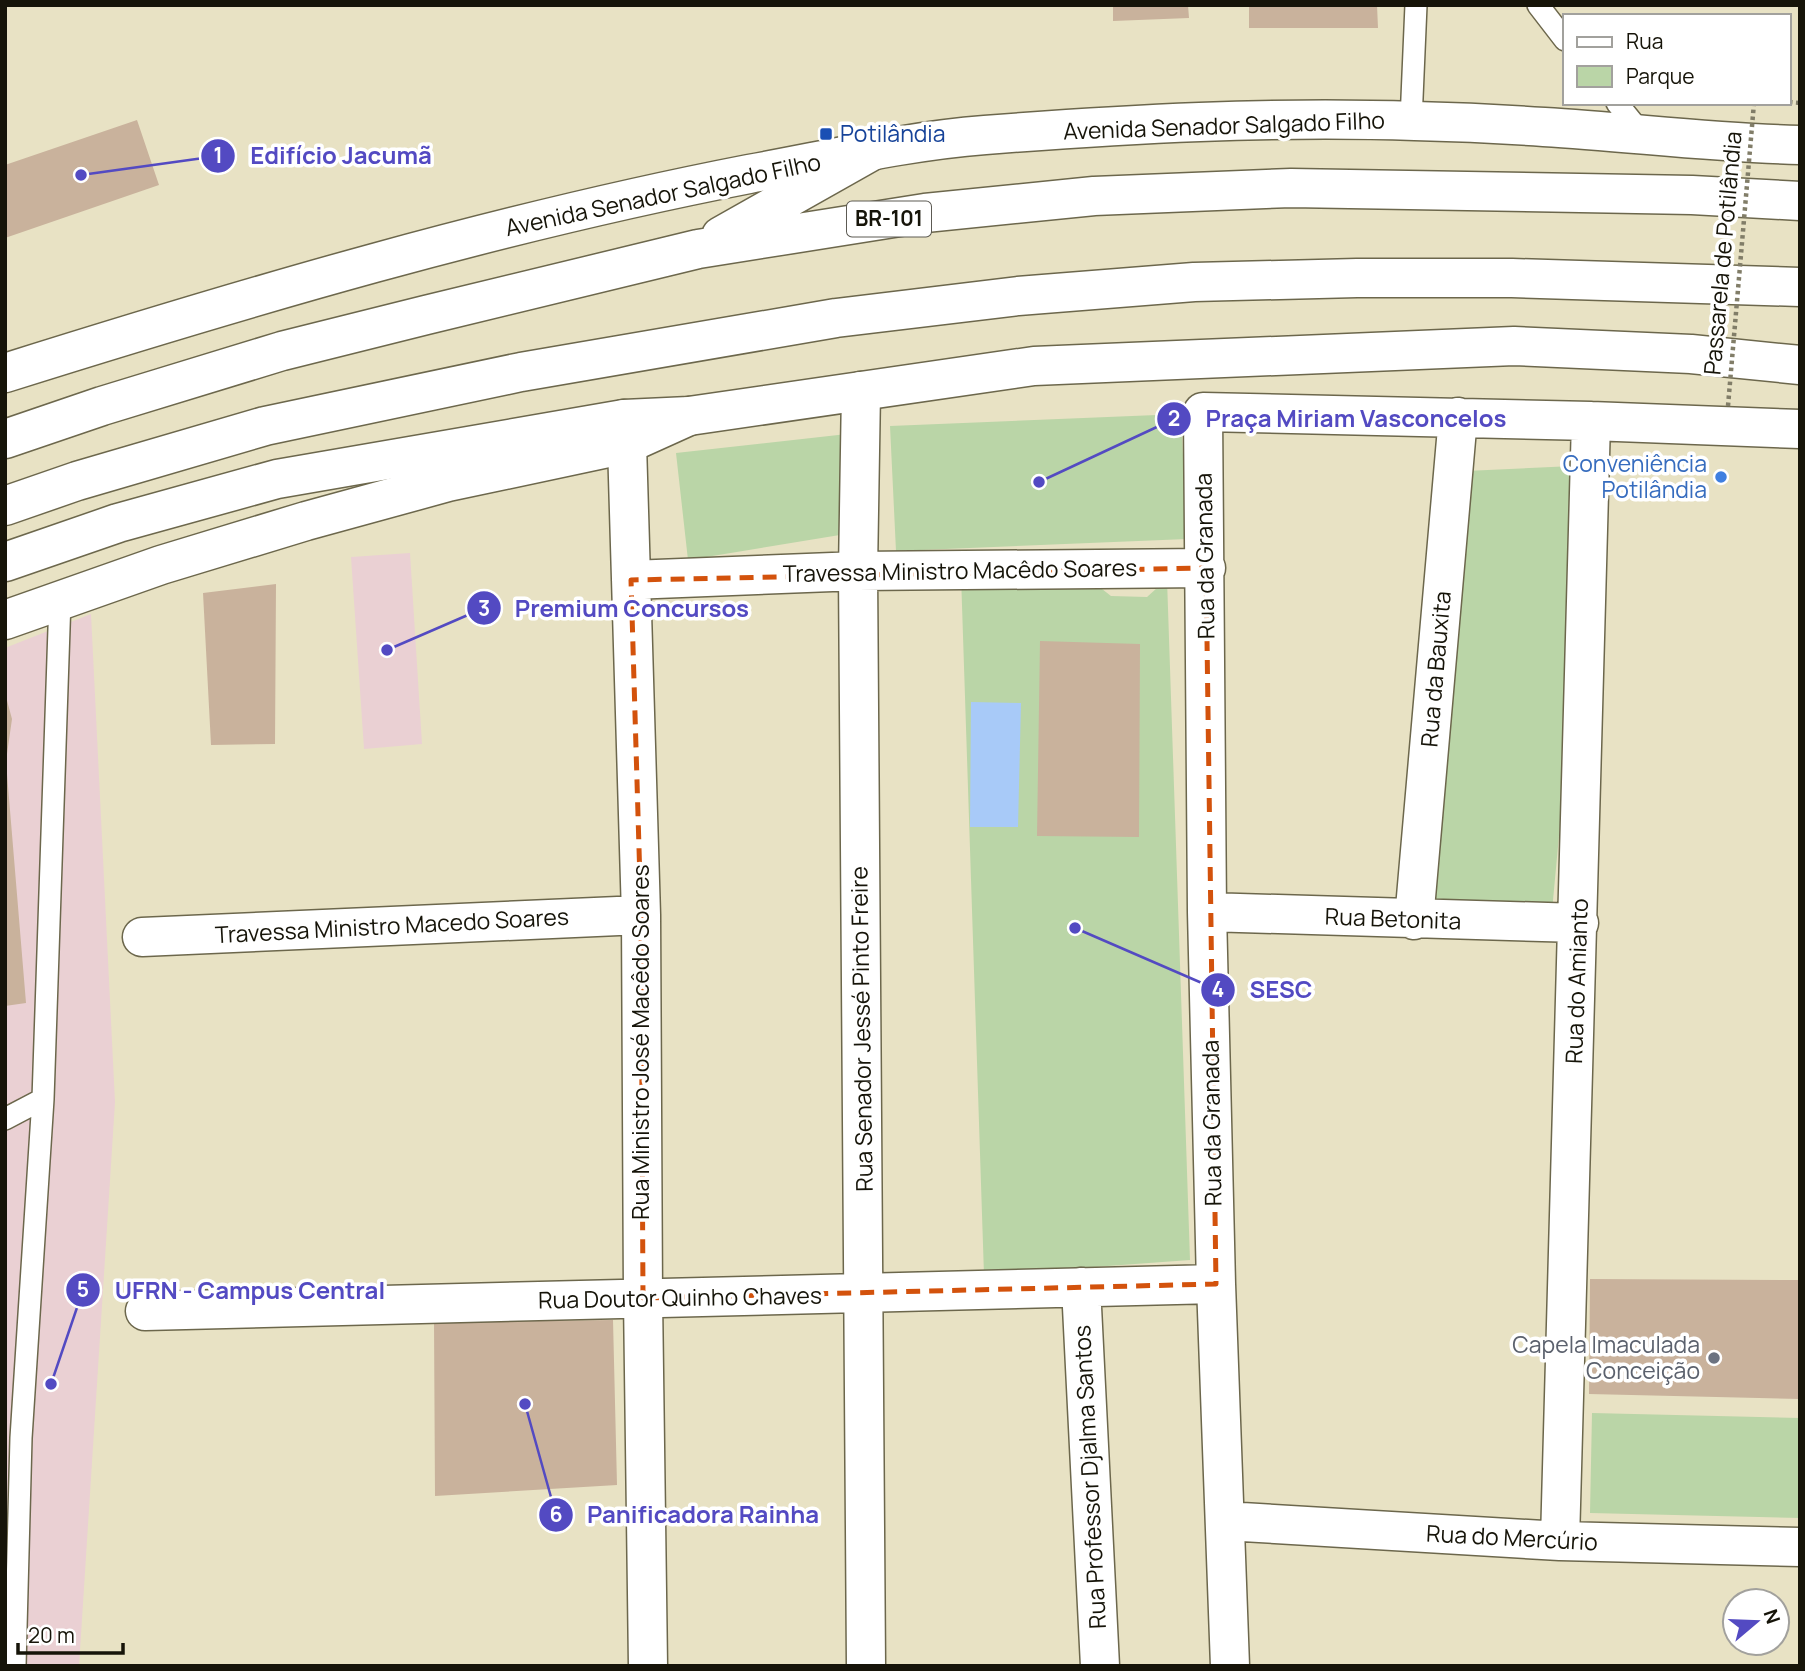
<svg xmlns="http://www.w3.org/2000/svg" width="1805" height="1671" font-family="Manrope,sans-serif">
	<rect width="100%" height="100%" fill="#e8e2c4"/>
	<path fill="#ead0d3" d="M410 553 422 744 364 749 351 557Z
		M91 614 115 1102 79 1666H5V648Z"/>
	<path fill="#bad5a7" d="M1181 414 1187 539 896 551 890 426Z
		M847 434 852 533 688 560 676 453Z
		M1573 466V685L1552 911 1428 909 1466 471Z
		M961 575H1084L1111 596 1147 597 1167 579 1190 1260 984 1275Z
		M1592 1413 1800 1418V1518L1590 1513Z"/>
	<path fill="#a8caf8" d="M971 702 1021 703 1018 827H970Z"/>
	<path fill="#c9b29c" d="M1113 5H1188L1189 18 1113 21Z
		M1249 5H1377L1378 28H1249Z
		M137 120 159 185 5 238V165Z
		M276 584 275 744 211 745 203 593Z
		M1040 641 1140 644 1139 837 1037 836Z
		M5 693 12 719 7 754H5Z
		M5 774H7L26 1003 5 1006Z
		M1590 1279 1800 1280V1399L1589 1394Z
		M613 1320 617 1485 435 1496 434 1322Z"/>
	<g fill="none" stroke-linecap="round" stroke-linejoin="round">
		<defs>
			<path id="service" d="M1538 5 1565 40
				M1617 103 1642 134
				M1411 121 1416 5
				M5 1119 43 1099
				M15 1666 21 1438 43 1099 60 599"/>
			<path id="minor" d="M861 391 858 571 866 1666
				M624 419 627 444 641 915 643 1298 648 1666
				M631 580 858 571 1206 568
				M1207 912 1579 923
				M1414 920 1458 417
				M142 937 641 915
				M1081 1287 1100 1666
				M145 1311 1216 1284
				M1225 1521 1560 1541 1800 1547
				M1560 1541 1591 421
				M1230 1666 1216 1284 1207 912 1203 412 1591 421 1800 429"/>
			<path id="secondary" d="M5 620 161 565 306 521 448 482 627 444 689 416"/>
			<path id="primary" d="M5 373C250 296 497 223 749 174 827 160 906 141 985 135 1127 124 1272 116 1415 121 1458 122 1501 124 1544 127 1629 132 1714 143 1800 145
				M5 562 118 523 277 479 624 419 689 416 1034 366 1514 346 1691 354 1800 365"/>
			<path id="trunk" d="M721 236 872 151
				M5 439 102 406 282 351 426 315 698 249 925 213 1094 196 1291 188 1692 195 1800 201
				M5 506 77 481 265 426 521 372 836 318 1018 296 1194 282 1357 278H1512L1800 287"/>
		</defs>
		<use href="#service" stroke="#6c674c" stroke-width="24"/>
		<use href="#minor" stroke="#6c674c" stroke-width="41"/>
		<use href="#secondary" stroke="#6c674c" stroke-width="41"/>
		<use href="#primary" stroke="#6c674c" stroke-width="41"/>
		<use href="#trunk" stroke="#6c674c" stroke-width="41"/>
		<path stroke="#817d68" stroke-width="4.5" stroke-dasharray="3.5 3.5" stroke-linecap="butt" d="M1789 102 1800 103"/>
		<use href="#service" stroke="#fff" stroke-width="21"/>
		<use href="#minor" stroke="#fff" stroke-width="38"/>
		<use href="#secondary" stroke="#fff" stroke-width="38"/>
		<use href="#primary" stroke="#fff" stroke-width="38"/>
		<use href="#trunk" stroke="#fff" stroke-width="38"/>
		<path stroke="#817d68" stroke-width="4.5" stroke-dasharray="3.5 3.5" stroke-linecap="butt" d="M1728 406 1754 103"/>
	</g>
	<path fill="none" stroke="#d3520c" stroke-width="5" stroke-dasharray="14 9" stroke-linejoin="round" d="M1206 568 1216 1284 643 1298 641 915 631 580Z"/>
	<rect fill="#1a4fb4" stroke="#fff" stroke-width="2.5" x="819" y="127" width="14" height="14" rx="3.5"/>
	<circle fill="#3f7fe0" stroke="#fff" stroke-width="2.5" cx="1721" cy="477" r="7"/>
	<circle fill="#6b7280" stroke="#fff" stroke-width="2.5" cx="1714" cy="1358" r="7"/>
	<g text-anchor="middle" stroke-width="7" stroke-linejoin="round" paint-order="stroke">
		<rect fill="#fff" stroke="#5c5a53" stroke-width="2" x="847" y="201.5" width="84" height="35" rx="5"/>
		<g font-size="21" font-weight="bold" fill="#161409">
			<text x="889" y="226">BR-101</text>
		</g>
		<g font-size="23" fill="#161409" stroke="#fff">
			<text transform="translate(1224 126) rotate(-2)" y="8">Avenida Senador Salgado Filho</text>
			<text transform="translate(663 195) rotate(-12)" y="8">Avenida Senador Salgado Filho</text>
			<text transform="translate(1723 253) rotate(-85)" y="8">Passarela de Potilândia</text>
			<text transform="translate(1205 556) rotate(-91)" y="8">Rua da Granada</text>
			<text transform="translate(960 571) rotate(-1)" y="8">Travessa Ministro Macêdo Soares</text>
			<text transform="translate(1436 669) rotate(-85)" y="8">Rua da Bauxita</text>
			<text transform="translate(1393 919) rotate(2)" y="8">Rua Betonita</text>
			<text transform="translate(392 926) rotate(-3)" y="8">Travessa Ministro Macedo Soares</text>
			<text transform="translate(1577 981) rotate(-88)" y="8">Rua do Amianto</text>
			<text transform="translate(862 1029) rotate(-91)" y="8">Rua Senador Jessé Pinto Freire</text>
			<text transform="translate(641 1042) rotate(-90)" y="8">Rua Ministro José Macêdo Soares</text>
			<text transform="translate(1212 1123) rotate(-91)" y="8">Rua da Granada</text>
			<text transform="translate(680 1298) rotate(-1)" y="8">Rua Doutor Quinho Chaves</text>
			<text transform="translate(1090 1477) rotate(-93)" y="8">Rua Professor Djalma Santos</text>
			<text transform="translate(1512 1538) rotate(3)" y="8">Rua do Mercúrio</text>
		</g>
		<g font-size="23" fill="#164399" stroke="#fff" text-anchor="start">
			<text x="840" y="142">Potilândia</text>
		</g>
		<g font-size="23" fill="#366cbe" stroke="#fff" text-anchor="end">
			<text x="1707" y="472">Conveniência<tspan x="1707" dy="26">Potilândia</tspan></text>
		</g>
		<g font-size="23" fill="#5b616d" stroke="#fff" text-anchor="end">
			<text x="1700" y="1353">Capela Imaculada<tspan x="1700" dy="26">Conceição</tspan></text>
		</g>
	</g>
	<path fill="none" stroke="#534ac2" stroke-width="2.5" d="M81 175L218 156M1039 482L1174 419M387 650L484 608M1075 928L1218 990M51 1384L83 1290M525 1404L556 1515"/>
	<g fill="#534ac2" stroke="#fff" stroke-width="2.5">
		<circle cx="81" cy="175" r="7"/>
		<circle cx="1039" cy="482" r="7"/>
		<circle cx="387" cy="650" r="7"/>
		<circle cx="1075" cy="928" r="7"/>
		<circle cx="51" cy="1384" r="7"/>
		<circle cx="525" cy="1404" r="7"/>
		<circle cx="218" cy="156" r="18"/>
		<circle cx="1174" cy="419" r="18"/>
		<circle cx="484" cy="608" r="18"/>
		<circle cx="1218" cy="990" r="18"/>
		<circle cx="83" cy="1290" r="18"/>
		<circle cx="556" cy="1515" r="18"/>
	</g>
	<g font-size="21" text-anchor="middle" font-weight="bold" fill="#fff">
		<text x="218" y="163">1</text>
		<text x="1174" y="426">2</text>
		<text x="484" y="616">3</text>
		<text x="1218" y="997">4</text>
		<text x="83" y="1297">5</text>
		<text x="556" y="1522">6</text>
	</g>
	<g font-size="24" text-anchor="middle" font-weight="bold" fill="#534ac2" stroke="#fff" stroke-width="7" stroke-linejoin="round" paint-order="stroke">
		<text x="341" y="164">Edifício Jacumã</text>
		<text x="1356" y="427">Praça Miriam Vasconcelos</text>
		<text x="632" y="617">Premium Concursos</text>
		<text x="1281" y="998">SESC</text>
		<text x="250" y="1299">UFRN - Campus Central</text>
		<text x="703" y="1523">Panificadora Rainha</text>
	</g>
	<rect width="1805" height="1671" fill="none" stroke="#161409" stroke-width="14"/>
	<rect x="1563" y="14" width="228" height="91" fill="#ffffff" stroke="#a2a19d" stroke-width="2"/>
	<rect x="1577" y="37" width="35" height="10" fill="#ffffff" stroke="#a2a19d" stroke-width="2"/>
	<text x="1626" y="49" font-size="21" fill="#161409">Rua</text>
	<rect x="1577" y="66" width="35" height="21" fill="#bad5a7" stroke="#a2a19d" stroke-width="2"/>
	<text x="1626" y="84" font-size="21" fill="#161409">Parque</text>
	<g transform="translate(1756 1622) rotate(71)"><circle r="33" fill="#ffffff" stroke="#a2a19d" stroke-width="2"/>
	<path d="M0-5L12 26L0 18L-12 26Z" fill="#534ac2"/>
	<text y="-10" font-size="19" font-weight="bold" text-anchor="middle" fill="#161409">N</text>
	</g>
	<path d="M18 1643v10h105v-10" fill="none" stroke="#161409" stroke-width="3.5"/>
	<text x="28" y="1643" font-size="21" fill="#161409" stroke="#ffffff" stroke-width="5" paint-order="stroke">20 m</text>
</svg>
